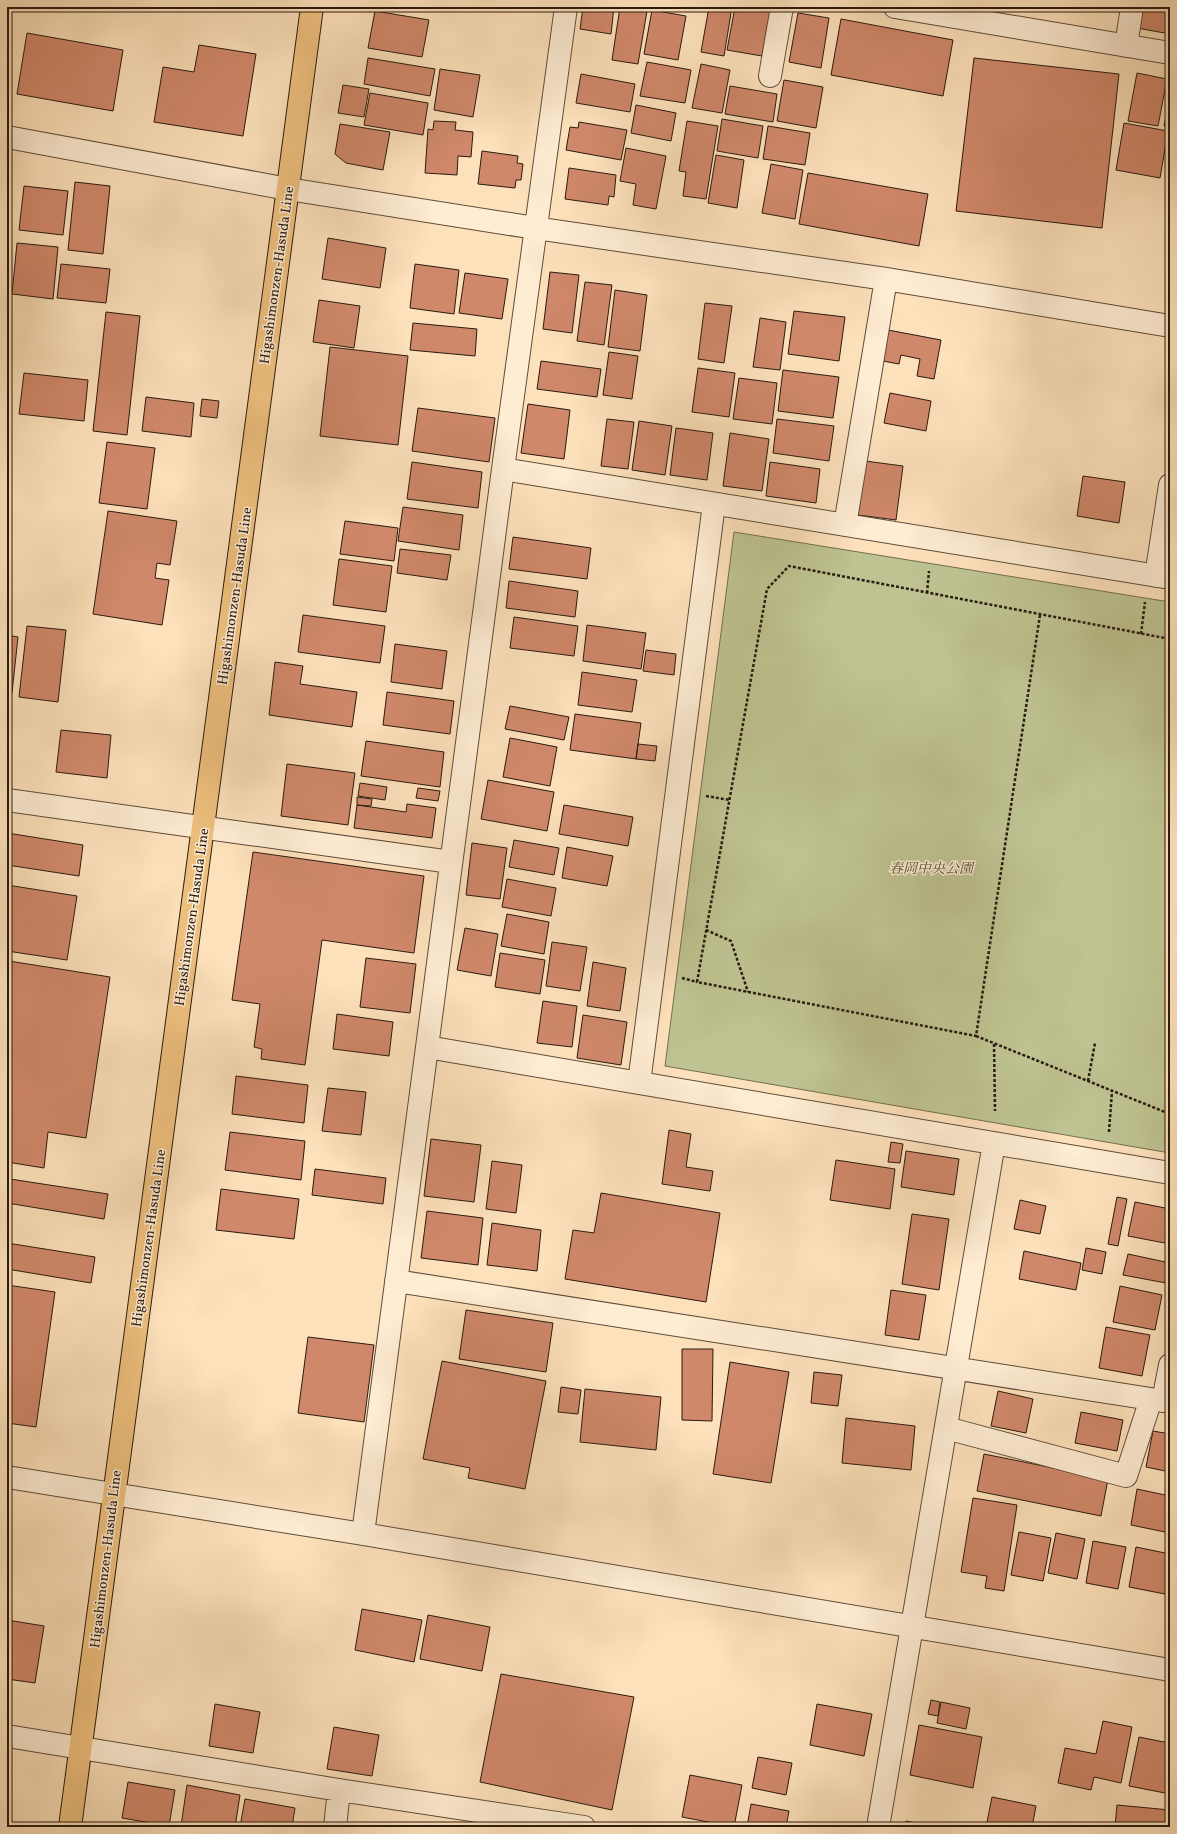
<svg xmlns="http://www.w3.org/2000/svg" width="1177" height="1834" font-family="Vollkorn,'Noto Serif JP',serif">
	<rect width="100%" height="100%" fill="#fde1bb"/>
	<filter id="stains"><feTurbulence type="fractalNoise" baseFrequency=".005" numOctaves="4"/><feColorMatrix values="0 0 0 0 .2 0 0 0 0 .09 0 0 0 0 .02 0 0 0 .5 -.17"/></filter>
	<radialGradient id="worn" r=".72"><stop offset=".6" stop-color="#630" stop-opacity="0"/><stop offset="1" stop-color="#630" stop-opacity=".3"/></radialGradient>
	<path fill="#bec391" stroke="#746e50" d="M734 532 1170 602V1153L665 1066Z"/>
	<path fill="#d0886b" stroke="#2a1a0f" d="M412 7H434L433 10Z
		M583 7H614L611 34 580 29Z
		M620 7 647 11 638 64 612 60Z
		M709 7H732L724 56 701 52Z
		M735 7H745L770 11 762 56 727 50Z
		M1141 7H1170V34L1137 28Z
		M652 10 686 16 678 60 644 54Z
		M375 11 429 20 422 57 368 48Z
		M798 13 829 18 821 68 789 62Z
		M841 19 953 40 943 96 831 75Z
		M27 33 123 50 113 111 17 94Z
		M199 45 256 54 243 136 154 122 163 67 194 72Z
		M368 58 435 69 430 96 364 84Z
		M974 58 1119 74 1102 228 956 211Z
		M647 62 691 70 685 103 640 96Z
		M701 64 730 70 722 113 692 108Z
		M440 69 480 75 473 117 434 110Z
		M1137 73 1167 79 1158 126 1128 121Z
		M581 74 635 84 630 112 576 103Z
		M784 80 823 87 816 128 777 121Z
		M343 85 369 89 364 117 338 113Z
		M730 86 777 94 773 122 725 114Z
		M370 93 428 103 423 135 364 125Z
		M1170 95V127L1164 126Z
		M636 105 676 113 671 141 631 133Z
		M722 119 763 126 758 158 717 151Z
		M434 121 456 122 455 130 473 132 471 157 458 156 457 175 425 173 428 129 433 130Z
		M687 121 718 126 706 199 683 196 686 172 679 171Z
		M579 122 627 130 621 160 566 150 570 127 578 128Z
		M1124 123 1168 131 1160 178 1116 170Z
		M340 124 390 132 383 170 346 163 335 154Z
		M768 126 810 133 805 165 763 159Z
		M626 148 666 156 656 209 633 205 636 184 620 181Z
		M482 151 518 156 517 163 523 164 521 180H516L515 188 478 184Z
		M716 155 744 160 737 208 708 203Z
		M771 164 803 170 795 219 762 213Z
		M569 168 616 175 614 197 609 196 608 205 565 199Z
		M808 173 928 194 919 246 799 224Z
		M75 182 110 186 103 254 68 250Z
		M24 186 68 191 63 235 19 230Z
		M328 238 386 248 380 288 322 279Z
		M17 243 58 247 53 299 12 294Z
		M61 264 110 269 106 303 57 298Z
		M415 264 459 270 454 314 410 308Z
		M550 272 579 275 572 333 543 329Z
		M465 273 508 279 502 319 459 313Z
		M585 282 612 285 604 345 577 341Z
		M615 290 647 295 640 351 608 347Z
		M319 300 360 306 354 348 313 342Z
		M705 303 732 306 724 363 698 359Z
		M794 311 845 317 839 361 788 354Z
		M106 312 140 316 127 435 93 431Z
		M760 318 786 322 780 370 753 367Z
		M413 323 477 329 475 356 410 350Z
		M888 330 941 340 934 379 917 376 920 359 901 355 899 364 883 361Z
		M330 347 408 356 398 445 320 436Z
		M609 352 638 356 632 399 603 395Z
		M541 361 601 369 597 397 537 389Z
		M698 368 735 373 729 417 692 412Z
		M783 370 839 377 833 418 778 411Z
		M24 373 88 380 84 421 19 414Z
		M739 378 777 383 772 424 733 419Z
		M890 393 931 401 926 431 884 423Z
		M146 397 194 403 191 437 142 431Z
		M202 399 219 401 217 418 200 416Z
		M528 404 570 410 564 459 521 453Z
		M418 408 495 418 489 462 412 451Z
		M607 419 634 422 628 469 601 466Z
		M777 419 834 426 829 461 773 453Z
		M639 421 672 426 665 475 632 470Z
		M676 428 713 433 707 480 670 475Z
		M730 433 769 439 762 491 723 486Z
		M107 442 155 448 147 509 99 503Z
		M865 461 903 466 896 520 858 515Z
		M412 462 482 472 478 508 407 499Z
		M770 462 820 469 816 503 766 496Z
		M1083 476 1125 482 1119 523 1077 516Z
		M403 507 463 515 459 550 398 541Z
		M108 511 177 521 170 565 157 563 155 578 169 580 162 625 93 614Z
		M345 521 398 528 394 561 340 554Z
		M513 537 591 548 587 579 509 569Z
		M400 549 451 555 447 580 397 573Z
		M339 559 392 566 386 612 333 605Z
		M509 581 578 591 575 617 506 608Z
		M303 615 385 626 380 663 298 652Z
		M514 617 578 626 574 656 510 648Z
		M587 625 646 633 641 669 583 661Z
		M27 626 66 630 58 702 19 697Z
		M7 635 18 637 12 693 7 692Z
		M395 644 447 651 442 689 391 682Z
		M646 650 676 654 674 675 643 671Z
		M275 662 303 666 300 684 357 692 352 727 269 715Z
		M582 672 637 680 632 712 578 705Z
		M387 692 454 701 450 734 383 725Z
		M510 706 569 717 564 740 505 729Z
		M575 714 641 723 636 759 570 750Z
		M61 730 111 735 107 778 56 772Z
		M510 738 557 747 550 786 503 777Z
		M366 741 444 752 440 787 361 776Z
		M638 744 657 746 655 761 636 759Z
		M287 764 355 773 348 825 281 816Z
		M488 780 554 792 547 831 481 819Z
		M360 783 387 787 385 800 358 796Z
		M418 788 440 791 438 801 416 798Z
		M357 797 372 799 371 806 357 805Z
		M407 804 436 808 432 838 354 828 357 805 406 812Z
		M564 805 633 817 628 846 559 834Z
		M7 833 83 845 79 876 7 865Z
		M514 840 559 848 554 875 509 867Z
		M472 843 507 848 500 899 466 895Z
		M567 847 613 856 607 886 562 878Z
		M253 852 424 876 414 953 322 940 305 1065 261 1059 262 1049 254 1047 260 1004 232 1000Z
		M507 879 556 888 551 916 502 907Z
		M7 885 77 896 67 960 7 951Z
		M507 914 549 922 544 954 501 946Z
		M465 928 498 934 491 976 457 970Z
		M552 942 587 947 580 991 546 986Z
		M500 953 545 960 540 994 495 987Z
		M366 958 416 964 410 1013 360 1007Z
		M9 961 110 977 86 1138 48 1132 44 1168 7 1162V977Z
		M593 962 626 968 620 1011 587 1006Z
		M543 1001 577 1006 572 1047 537 1043Z
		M337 1014 393 1022 389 1056 333 1049Z
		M583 1015 627 1022 621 1065 577 1058Z
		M236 1076 308 1085 304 1123 232 1114Z
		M328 1088 366 1092 361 1135 322 1131Z
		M669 1130 691 1134 686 1167 713 1171 710 1191 662 1184Z
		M230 1132 305 1141 301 1180 225 1170Z
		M431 1139 481 1145 474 1202 424 1196Z
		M891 1142 903 1144 900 1163 888 1162Z
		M906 1151 959 1159 954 1195 901 1187Z
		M836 1160 895 1169 890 1209 830 1200Z
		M492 1161 522 1165 516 1213 486 1209Z
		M315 1169 386 1178 383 1204 312 1195Z
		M10 1179 108 1194 104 1219 7 1203Z
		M221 1189 299 1199 294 1239 216 1230Z
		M601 1193 720 1213 706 1302 565 1279 573 1230 594 1233Z
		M1117 1197 1127 1199 1118 1246 1108 1244Z
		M1020 1200 1046 1206 1040 1234 1014 1229Z
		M1135 1202 1170 1209V1244L1128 1236Z
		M427 1211 483 1218 478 1265 421 1258Z
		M912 1214 949 1219 939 1290 902 1284Z
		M492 1223 541 1230 537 1271 487 1265Z
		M7 1243 95 1257 91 1283 7 1269Z
		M1086 1248 1106 1252 1102 1274 1082 1270Z
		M1024 1251 1081 1263 1076 1290 1019 1279Z
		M1128 1254 1170 1263 1166 1283 1123 1275Z
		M7 1285 55 1292 36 1427 7 1423Z
		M1120 1286 1162 1295 1155 1330 1113 1322Z
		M891 1290 926 1295 919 1340 885 1335Z
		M466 1310 553 1323 546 1372 459 1359Z
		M1106 1327 1150 1335 1142 1376 1099 1368Z
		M308 1337 374 1345 364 1422 298 1413Z
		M682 1349H713L712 1421 682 1420Z
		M442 1361 546 1381 525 1489 468 1478 470 1468 423 1459Z
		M730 1362 789 1372 771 1483 713 1474Z
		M814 1372 842 1375 838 1406 811 1403Z
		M561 1387 581 1390 578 1414 558 1412Z
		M585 1389 661 1397 656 1450 580 1442Z
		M998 1391 1033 1399 1026 1433 991 1426Z
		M1081 1412 1123 1420 1117 1451 1075 1443Z
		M846 1418 915 1426 911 1470 842 1463Z
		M1153 1431 1170 1434V1472L1146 1467Z
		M984 1454 1108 1479 1101 1516 977 1491Z
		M1137 1489 1170 1496V1533L1131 1525Z
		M973 1498 1017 1505 1004 1591 985 1588 987 1576 961 1572Z
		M1019 1532 1051 1538 1043 1581 1011 1575Z
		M1056 1533 1085 1539 1077 1579 1048 1573Z
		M1093 1541 1126 1547 1118 1589 1086 1583Z
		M1136 1547 1170 1554V1595L1129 1587Z
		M362 1609 422 1620 414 1662 355 1650Z
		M428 1615 490 1627 482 1671 420 1659Z
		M7 1620 44 1626 35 1683 7 1679Z
		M501 1674 634 1697 612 1810 480 1782Z
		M931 1700 940 1702 938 1716 928 1714Z
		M941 1702 970 1708 966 1729 937 1723Z
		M215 1704 260 1712 253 1753 209 1746Z
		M817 1704 872 1714 864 1756 810 1745Z
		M1103 1721 1132 1727 1121 1783 1094 1777 1091 1790 1058 1783 1065 1748 1096 1754Z
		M919 1725 982 1737 973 1788 910 1775Z
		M334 1727 379 1735 372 1776 327 1769Z
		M1139 1737 1169 1743 1170 1740V1794L1129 1786Z
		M758 1757 792 1763 786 1795 752 1788Z
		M690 1775 742 1785 734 1827 682 1817Z
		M128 1782 175 1790 169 1826 122 1818Z
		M187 1785 240 1795 235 1827 181 1826Z
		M992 1797 1036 1806 1032 1827H986Z
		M245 1799 295 1808 292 1827H240Z
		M751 1804 789 1811 786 1827H747Z
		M1117 1805 1170 1810V1827H1115Z
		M906 1821 937 1827H905Z"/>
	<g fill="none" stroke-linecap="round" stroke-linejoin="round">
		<defs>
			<path id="minor" d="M895 7 1170 53
				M1126 46 1132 7
				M770 76 782 7
				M7 137 288 189 535 228 886 279 1170 326
				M503 469 1170 578
				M845 525 886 279
				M1156 576 1170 485
				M7 800 451 862
				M427 1047 1170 1173
				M639 1083 714 504
				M396 1281 1170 1402
				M1163 1401 1170 1365
				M946 1428 1126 1476 1151 1399
				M7 1477 363 1534 1170 1670
				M363 1534 503 469 566 7
				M7 1736 339 1790 584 1827
				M335 1827 339 1790
				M878 1827 994 1143"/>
			<path id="major" d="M70 1827 312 7"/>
		</defs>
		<use href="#minor" stroke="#5f4c3a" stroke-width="24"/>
		<use href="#major" stroke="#2a1a0f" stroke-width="24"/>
		<path stroke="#2a1a0f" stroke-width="2.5" stroke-dasharray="3 2" stroke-linecap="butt" d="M927 593 929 571
			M1040 615 976 1036 697 982 767 589 789 566 1170 639
			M1141 634 1145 602
			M706 796 730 800
			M706 930 731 941 748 992
			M682 978 697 982
			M976 1036 1170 1114
			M994 1044 995 1111
			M1088 1081 1095 1043
			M1109 1132 1112 1091"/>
		<use href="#minor" stroke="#feecd3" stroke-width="22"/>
		<use href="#major" stroke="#eec07e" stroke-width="22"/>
	</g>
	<g text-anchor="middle" stroke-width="3" stroke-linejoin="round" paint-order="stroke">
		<g font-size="14" fill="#2a1a0f" stroke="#feecd3">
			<text transform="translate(276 275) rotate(-82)" y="5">Higashimonzen-Hasuda Line</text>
			<text transform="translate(234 596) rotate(-82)" y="5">Higashimonzen-Hasuda Line</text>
			<text transform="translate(191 917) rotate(-82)" y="5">Higashimonzen-Hasuda Line</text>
			<text transform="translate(148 1238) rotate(-82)" y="5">Higashimonzen-Hasuda Line</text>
			<text transform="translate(105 1559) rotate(-83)" y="5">Higashimonzen-Hasuda Line</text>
		</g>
		<g font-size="14" font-style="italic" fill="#564d36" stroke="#feecd3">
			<text x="931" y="873">春岡中央公園</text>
		</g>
	</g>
	<rect width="1177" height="1834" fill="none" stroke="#fde1bb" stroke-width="24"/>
	<rect x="8" y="8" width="1161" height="1818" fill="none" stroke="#2a1a0f" stroke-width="2"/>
	<rect x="12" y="12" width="1153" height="1810" fill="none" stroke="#2a1a0f"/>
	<rect width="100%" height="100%" filter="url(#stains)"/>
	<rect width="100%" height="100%" fill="url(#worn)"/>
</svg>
